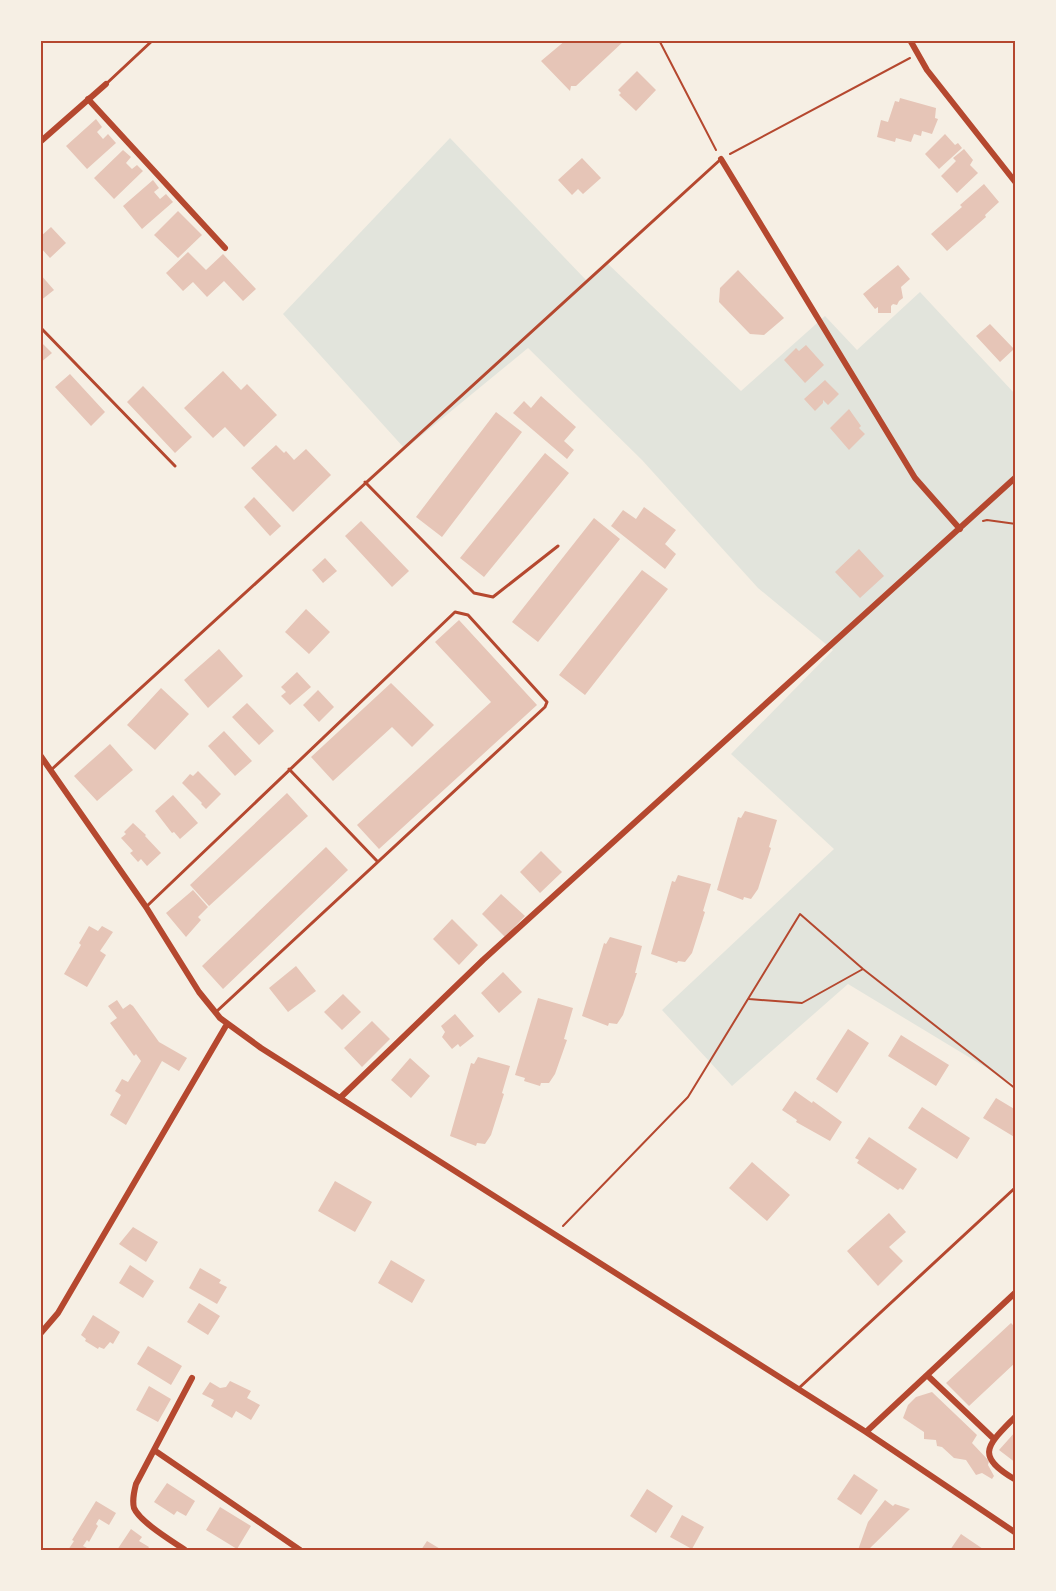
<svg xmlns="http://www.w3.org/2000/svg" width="1056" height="1591" font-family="Commissioner,sans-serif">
	<rect width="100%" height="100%" fill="#f6efe4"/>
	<path fill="#e2e4dc" d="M450 138 586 280 606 262 741 391 825 316 857 350 920 292 1015 394V1085L848 984 732 1086 662 1010 834 849 731 754 833 650 758 588 642 460 528 348 405 449 283 314Z"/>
	<path fill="#e6c5b7" d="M566 40H625L576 86H571L570 91 541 61Z
		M637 71 656 90 636 111 619 95 621 93 618 90Z
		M900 98 936 108 935 118 938 119 932 134 922 131 921 136 914 134 911 142 896 138 895 142 877 137 881 120 888 122 895 101 899 102Z
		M96 119 102 127 97 132 103 139 108 134 116 143 87 169 66 146Z
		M945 134 955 145 958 143 962 148 939 169 925 154Z
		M964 149 973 160 970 165 978 173 957 193 941 176 956 161 953 158Z
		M123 150 131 157 126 163 132 169 137 165 143 171 114 199 94 178Z
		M582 158 601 178 583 194 578 189 572 195 558 180Z
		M153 180 159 188 154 192 160 199 166 194 173 202 142 229 123 206Z
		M984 184 999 202 985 215 986 217 947 251 931 234 962 207 960 205Z
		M178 211 202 235 178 258 154 235Z
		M51 227 66 243 50 258 40 247V237Z
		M188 252 206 270 223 254 256 289 243 301 224 281 207 297 193 282 183 291 166 273Z
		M898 265 910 279 901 287 903 298 899 301 897 305 893 304 891 306V313H878V307L875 309 863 294Z
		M738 270 784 318 764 335 750 334 719 302 720 288Z
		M40 274 54 290 40 301Z
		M990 324 1014 349 1000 362 976 336Z
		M40 341 52 353 40 363Z
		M806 345 824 365 805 383 784 360 796 348 799 351Z
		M223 371 241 390 247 384 277 415 244 447 225 427 213 438 184 408Z
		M70 374 105 412 91 426 55 387Z
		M825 380 839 394 828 405 823 400V403L815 411 804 399Z
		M143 386 192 437 175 453 127 402Z
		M541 396 576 427 564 441 574 450 567 459 513 413 524 401 531 408Z
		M849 409 861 426 859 428 865 434 849 450 830 428Z
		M496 412 522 432 442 537 416 517Z
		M276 445 284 453 286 451 294 460 306 449 331 475 293 512 251 468Z
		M545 453 569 473 484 577 460 558Z
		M254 497 281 526 270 536 244 507Z
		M644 507 676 530 665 544 676 554 665 569 611 526 623 510 636 519Z
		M594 518 620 539 538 642 512 622Z
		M361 521 409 571 392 587 345 536Z
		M859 549 884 576 860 598 835 572Z
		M325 558 337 571 323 583 312 570Z
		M642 570 668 589 585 695 559 675Z
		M306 609 330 632 309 654 285 632Z
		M459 620 537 705 379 849 357 825 491 702 435 642Z
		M219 649 243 676 208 708 184 680Z
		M297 672 311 687 290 705 281 696 286 692 281 687Z
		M391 683 434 725 412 747 392 727 333 781 311 757Z
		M161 688 189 714 155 750 127 725Z
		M318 690 334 707 319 722 303 705Z
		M247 703 274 731 259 745 232 717Z
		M224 731 252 761 235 776 208 746Z
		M110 744 133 770 97 801 74 776Z
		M198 771 221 794 206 809 201 804 202 803 182 783 190 774 193 776Z
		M287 793 308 816 209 906 190 885Z
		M173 795 198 823 180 839 174 832 172 833 155 811Z
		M745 811 777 820 769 847 771 848 758 889 751 899 744 897 743 900 717 890 738 817 741 818Z
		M133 823 146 835 145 836 161 853 147 866 141 859 138 862 130 853 133 851 121 838 126 834 124 832Z
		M326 847 348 870 223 989 202 966Z
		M541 851 562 872 540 893 520 872Z
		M678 875 711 884 703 911 705 912 692 953 685 962 678 961 677 963 651 954 672 881 675 882Z
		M193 890 208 907 198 917 201 920 186 937 166 913Z
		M501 894 525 916 505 937 482 914Z
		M452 919 478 945 459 965 433 939Z
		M89 926 98 931 102 926 113 932 100 951 106 955 87 987 64 974 81 945 79 943Z
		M610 937 642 946 635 973H637L623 1015 617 1024 609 1023 608 1026 582 1016 604 943 606 944Z
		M296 966 316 991 288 1012 269 988Z
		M503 972 522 992 499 1013 481 993Z
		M343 994 361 1012 342 1030 324 1012Z
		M538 998 573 1008 564 1039 567 1040 555 1074 549 1083H541L540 1086 524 1081 525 1078 515 1075Z
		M117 1000 123 1009 130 1004 133 1006 159 1042 187 1058 179 1071 162 1061 126 1125 110 1115 121 1095 115 1091 122 1079 128 1082 141 1061 136 1054 134 1056 110 1023 117 1018 108 1006Z
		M455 1014 474 1036 460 1047 458 1044 452 1049 442 1037 445 1032 441 1026Z
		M372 1021 390 1039 362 1067 344 1048Z
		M848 1029 869 1043 837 1093 816 1079Z
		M901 1035 949 1065 936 1086 888 1056Z
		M478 1057 510 1066 502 1093 504 1094 491 1135 485 1144 477 1143 476 1146 450 1136 471 1063 474 1064Z
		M410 1058 430 1076 411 1098 391 1080Z
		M795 1091 812 1103 813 1101 842 1122 830 1141 796 1122 797 1120 782 1110Z
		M996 1098 1016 1110V1138L983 1118Z
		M922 1107 970 1138 957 1159 908 1128Z
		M869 1137 917 1169 903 1190 900 1188 898 1190 857 1163 859 1160 855 1158Z
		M752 1162 790 1195 767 1221 729 1188Z
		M335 1181 372 1202 355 1232 318 1211Z
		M889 1213 906 1232 889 1247 903 1261 878 1286 847 1251Z
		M133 1227 158 1242 146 1262 119 1244Z
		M391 1260 425 1280 412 1303 378 1283Z
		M130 1265 154 1281 143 1298 119 1283Z
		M200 1268 221 1280 219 1283 227 1287 217 1304 189 1288Z
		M199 1303 220 1316 208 1335 187 1322Z
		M93 1315 120 1332 113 1344 110 1342 104 1349 99 1347 98 1349 85 1341 86 1339 81 1335Z
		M1011 1323 1016 1328V1362L969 1406 946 1383Z
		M148 1346 182 1366 171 1385 137 1364Z
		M230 1381 251 1391 247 1398 260 1405 251 1420 236 1411 232 1418 211 1406 214 1400 202 1394 210 1382 220 1388 226 1387Z
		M149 1386 171 1399 158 1422 136 1410Z
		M932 1392 977 1435 972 1443 989 1461 988 1465 994 1476 992 1479 982 1473 976 1475 966 1460 954 1458 942 1447 937 1446 936 1440 924 1439V1432L903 1418 908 1405 916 1397Z
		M1016 1431V1463L999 1450Z
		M854 1474 878 1490 861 1515 837 1499Z
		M167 1483 195 1501 186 1516 177 1511 174 1515 154 1502Z
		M647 1489 673 1506 656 1533 630 1516Z
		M885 1500 893 1506 895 1504 910 1509 868 1550H858L868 1522Z
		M96 1501 116 1513 109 1525 99 1519 96 1524 98 1526 89 1542 87 1540 83 1546 91 1550H68L74 1541 72 1540Z
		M220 1507 251 1526 237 1549 206 1530Z
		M682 1515 704 1527 692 1549 670 1537Z
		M131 1529 142 1537 139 1541 149 1547 147 1550H117Z
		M961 1534 983 1549 950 1550Z
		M427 1541 442 1550H421Z"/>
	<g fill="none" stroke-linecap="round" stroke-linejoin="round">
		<path stroke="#b5482f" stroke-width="2" d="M659 40 716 150
			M730 154 910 58
			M983 521 987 520 1016 524
			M749 999 802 1003 863 969
			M563 1226 688 1097 800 914 863 969 1016 1089"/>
		<path stroke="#b5482f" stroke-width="3" d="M106 84 153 40
			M40 327 175 466
			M365 482 474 593 493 597 558 546
			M289 769 377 861
			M51 770 721 159
			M147 906 455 612 468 615 547 702 545 707 216 1012
			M799 1388 1016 1187"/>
		<path stroke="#b5482f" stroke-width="6" d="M910 40 927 70 1016 183
			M88 99 225 248
			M40 142 106 84
			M721 159 915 478 960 529
			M40 755 146 907 199 992 220 1018 261 1048 866 1432 1016 1533
			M340 1098 483 960 1016 477
			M40 1334 58 1313 227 1024
			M927 1375 994 1439
			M1016 1416C988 1445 973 1455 1016 1480
			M866 1432 1016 1292
			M154 1450 300 1550
			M185 1550C172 1541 140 1522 134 1508 132 1500 134 1492 136 1484L192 1378"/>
	</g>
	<rect width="1056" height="1591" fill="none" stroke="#f6efe4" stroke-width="84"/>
	<rect x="42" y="42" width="972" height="1507" fill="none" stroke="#b5482f" stroke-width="2"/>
</svg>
